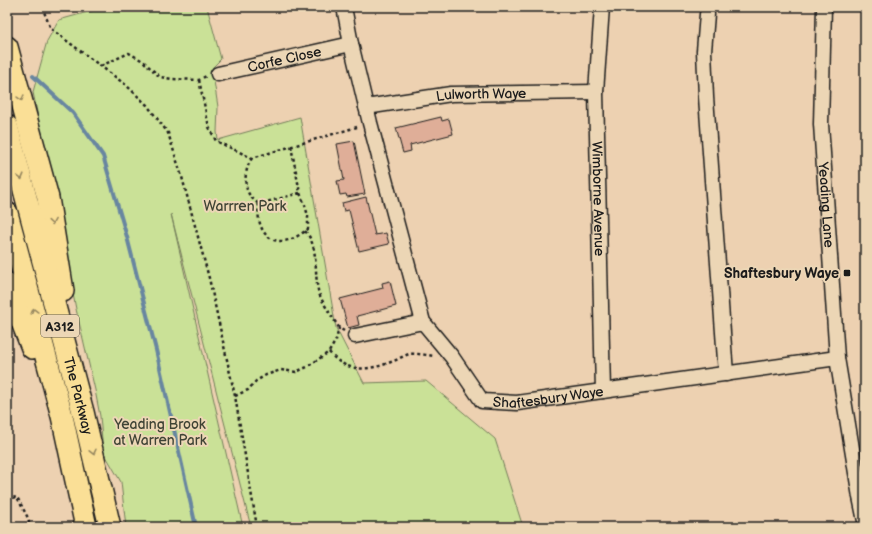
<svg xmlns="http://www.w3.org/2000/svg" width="872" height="534" font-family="'Balsamiq Sans',sans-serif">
	<rect width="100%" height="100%" fill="#edd1b1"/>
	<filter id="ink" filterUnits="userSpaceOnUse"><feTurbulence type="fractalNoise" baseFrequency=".025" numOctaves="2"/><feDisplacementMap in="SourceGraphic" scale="8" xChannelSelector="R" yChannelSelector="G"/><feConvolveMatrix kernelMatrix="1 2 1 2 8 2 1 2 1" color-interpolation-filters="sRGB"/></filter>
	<g filter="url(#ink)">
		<path fill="#cae197" stroke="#737e5a" d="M106 7H207L221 59 212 68 218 107 217 132 218 140 300 117 336 328 364 383 426 381 495 439 523 527H251L171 214 243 527H126L121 482 103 451 100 416 95 390 76 309 33 92 47 41 59 20Z"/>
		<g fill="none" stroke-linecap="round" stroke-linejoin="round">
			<path stroke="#6886a0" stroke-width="4" d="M33 76 73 113 103 156 127 237 156 350 196 527"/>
		</g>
		<path fill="#dfae98" stroke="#1c1c1c" d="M441 117 442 121 449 119 453 134 410 145 411 151 403 153 396 128Z
			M354 141 365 194 347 197 346 194 340 195 337 181 344 180 337 144Z
			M366 197 375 235 386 233 389 244 359 251 349 210 344 211 342 203Z
			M390 281 396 306 357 316 359 325 348 328 340 299 383 288 382 283Z"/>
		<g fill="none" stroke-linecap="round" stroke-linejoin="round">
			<defs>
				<g id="minor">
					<path id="s1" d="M344 7 351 44 370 123 423 322 452 357 482 401 517 403 837 358"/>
					<path id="s2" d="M602 7 596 92 603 391"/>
					<path id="s3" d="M824 7 821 124 837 358 860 497 865 521"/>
					<path d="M707 14 704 51 706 97 726 374"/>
					<path id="s4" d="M218 74 351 44"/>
					<path id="s5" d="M366 107 451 94 596 92"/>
					<path d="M355 336 423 322"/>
				</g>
				<g id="highway">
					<path d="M7 47 48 198 63 291"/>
					<path id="s6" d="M7 126 83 412 110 527"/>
					<path d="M7 213 62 416 86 527"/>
					<path d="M7 284 32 348"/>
				</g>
			</defs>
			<use href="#minor" stroke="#1c1c1c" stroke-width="17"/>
			<use href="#highway" stroke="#1c1c1c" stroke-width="24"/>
			<path stroke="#1c1c1c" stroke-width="2.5" stroke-dasharray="3 3" stroke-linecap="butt" d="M42 7 51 29 126 85 147 105 168 133 182 177 209 278 235 396 257 527
				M101 66 129 53 143 61 160 77 172 79 199 80 206 76
				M199 80 209 127 216 141 252 158 357 127
				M291 146 300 193 305 205 308 216V229C301 234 292 241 282 241 263 242 256 221 259 204L300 193
				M252 158C246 167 243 182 248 192 250 197 255 201 259 204
				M305 231C319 246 314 271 318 290 320 300 334 319 339 328L344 331
				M329 352C346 373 368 371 391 362 397 360 403 356 409 354 416 353 426 355 434 356
				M235 396 248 390 256 381 266 375 281 370 296 372 307 367 329 352 336 340 339 328
				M7 499 17 497 28 518 30 527"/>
			<use href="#minor" stroke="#ecd6b5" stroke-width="14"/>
			<use href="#highway" stroke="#fadf96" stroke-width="21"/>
		</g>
		<defs><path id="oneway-chevron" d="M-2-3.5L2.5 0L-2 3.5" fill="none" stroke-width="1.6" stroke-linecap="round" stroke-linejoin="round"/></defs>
		<g stroke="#96875f">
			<use href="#oneway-chevron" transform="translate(21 98) rotate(74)"/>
			<use href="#oneway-chevron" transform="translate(21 177) rotate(75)"/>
			<use href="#oneway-chevron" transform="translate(52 222) rotate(81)"/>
			<use href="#oneway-chevron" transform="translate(34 311) rotate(-105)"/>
			<use href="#oneway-chevron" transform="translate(93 452) rotate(77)"/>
		</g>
	</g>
	<rect fill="#1c1c1c" stroke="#ecd6b5" stroke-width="1.5" x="843" y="269" width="8" height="8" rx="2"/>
	<g text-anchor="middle" stroke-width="4" stroke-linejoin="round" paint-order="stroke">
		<rect fill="#ecd6b5" stroke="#5a544a" stroke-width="1" x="41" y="315" width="38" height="22" rx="3"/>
		<g font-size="13" font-weight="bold" fill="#1c1c1c">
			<text x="60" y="331">A312</text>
		</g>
		<g font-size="14" fill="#1c1c1c" stroke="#ecd6b5">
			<text dy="5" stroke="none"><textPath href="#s4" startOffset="68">Corfe Close</textPath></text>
			<text dy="5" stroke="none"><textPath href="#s5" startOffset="116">Lulworth Waye</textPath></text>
			<text dy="5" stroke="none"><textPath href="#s2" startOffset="192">Wimborne Avenue</textPath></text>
			<text dy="5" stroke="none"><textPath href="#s3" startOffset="198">Yeading Lane</textPath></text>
			<text dy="5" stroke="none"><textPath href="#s6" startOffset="279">The Parkway</textPath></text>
			<text dy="5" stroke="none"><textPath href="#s1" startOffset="490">Shaftesbury Waye</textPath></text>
		</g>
		<g font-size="14" fill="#3f4335" stroke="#ecd6b5">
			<text x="245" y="211">Warrren Park</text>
			<text x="160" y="429">Yeading Brook<tspan x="160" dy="16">at Warren Park</tspan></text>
		</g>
		<g font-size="14" font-weight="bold" fill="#1c1c1c" stroke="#ecd6b5" text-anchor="end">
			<text x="839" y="278">Shaftesbury Waye</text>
		</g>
	</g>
	<rect width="872" height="534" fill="none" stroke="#ecd6b5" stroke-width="24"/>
	<rect x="12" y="12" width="848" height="510" fill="none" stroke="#1c1c1c" stroke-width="1.5" filter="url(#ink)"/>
</svg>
